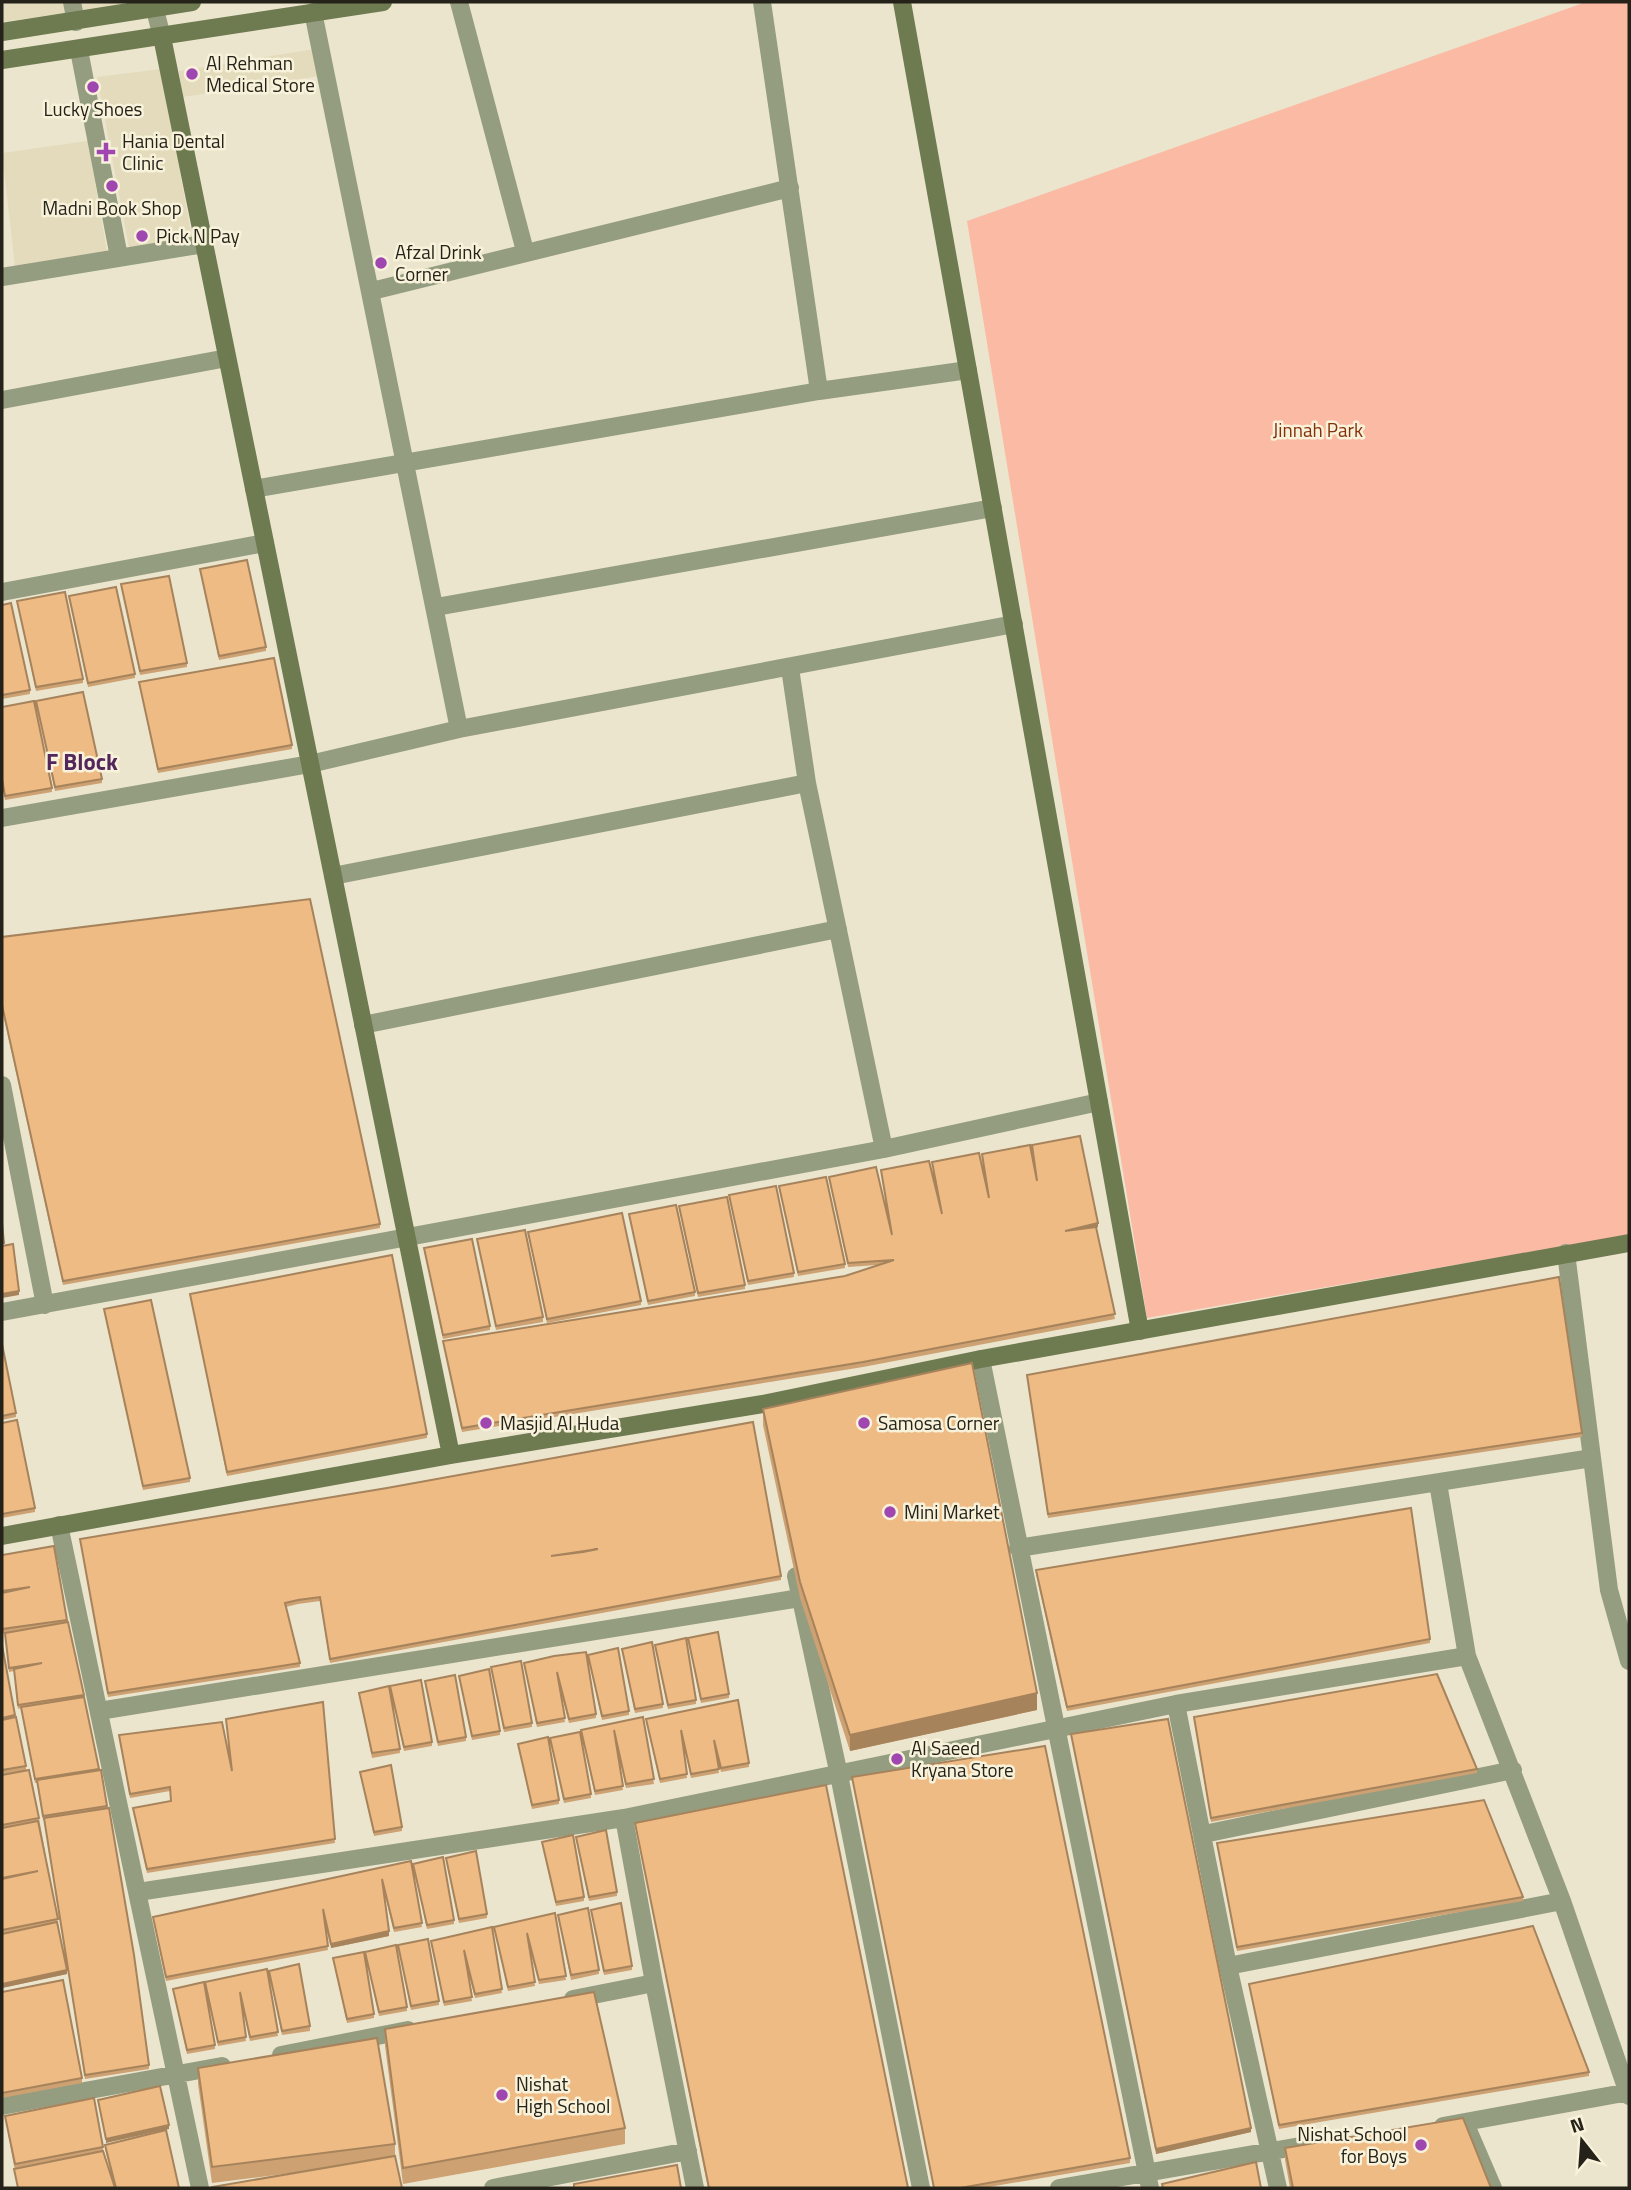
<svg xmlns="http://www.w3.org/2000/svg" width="1631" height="2190" font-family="'Titillium Web',sans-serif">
	<rect width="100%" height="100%" fill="#ebe5ce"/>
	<path fill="#e3dbbc" d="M2 2H143L2 22Z
		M314 49 320 76 183 97 179 71Z
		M161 69 192 238 129 248 97 77Z
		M88 141 107 252 15 266 2 153Z"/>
	<path fill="#fbbaa3" d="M1586 2H1629V1235L1147 1318 967 221Z"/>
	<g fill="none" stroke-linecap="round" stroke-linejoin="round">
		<path stroke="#949d80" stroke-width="18" d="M72 2 76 22
			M153 2 162 37
			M459 2 525 251
			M762 2 819 391
			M313 12 459 729
			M79 50 119 257
			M2 277 204 244
			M372 291 790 188
			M2 400 227 358
			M254 489 819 391 968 370
			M2 592 265 543
			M436 607 993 508
			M790 668 807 783 884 1149
			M2 818 310 764 459 729 1014 624
			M333 876 807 783
			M363 1025 838 929
			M2 1085 45 1305
			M1566 1253 1592 1458
			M2 1312 884 1149 1099 1102
			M981 1359 1150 2188
			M1438 1483 1467 1656
			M59 1525 200 2188
			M1018 1548 1592 1458 1609 1590 1629 1661
			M796 1576 839 1775 921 2188
			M1176 1704 1228 1966 1278 2188
			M99 1711 800 1598
			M1204 1834 1513 1770
			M138 1892 624 1818
			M1228 1966 1562 1901
			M654 1983 695 2188
			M573 1999 654 1983 624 1818 1176 1704 1467 1656 1562 1901 1629 2096
			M281 2055 408 2030
			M2 2106 222 2066
			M1465 2123 1493 2188
			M1443 2126 1629 2092
			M493 2188 688 2151
			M1059 2188 1329 2141"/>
		<path stroke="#6e7a50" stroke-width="18" d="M902 2 1140 1331
			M2 32 192 2
			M162 37 451 1455
			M2 60 383 2
			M2 1536 451 1455 763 1404 981 1359 1629 1243"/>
	</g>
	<path fill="#cda172" d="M200 569 266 647V651L219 660Z
		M121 584 187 663V667L140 675Z
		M69 596 135 674V678L88 687Z
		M17 601 83 679V683L36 691Z
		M2 605 30 690V694L2 699Z
		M139 682 292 745V749L158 773Z
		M36 701 102 779V783L55 791Z
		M2 707 52 788V792L5 800 2 784Z
		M2 937 380 1224V1228L63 1285 2 1009Z
		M1032 1145 1098 1227 1096 1228 1115 1319 863 1367 462 1432 443 1341 845 1276 877 1265 848 1267 829 1177 889 1225 881 1170 939 1201 932 1162 987 1187 982 1154 1035 1171Z
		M779 1186 845 1264V1268L798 1276Z
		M729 1195 794 1273V1277L748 1285Z
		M679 1206 745 1285V1289L698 1297Z
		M629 1214 695 1292V1296L648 1305Z
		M528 1232 641 1301V1305L547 1323Z
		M477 1239 543 1317V1322L496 1330Z
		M424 1248 490 1326V1330L443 1339Z
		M190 1294 427 1434V1438L227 1476Z
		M104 1309 190 1478V1482L143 1490Z
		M2 1344 16 1413V1417L2 1420Z
		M1027 1375 1582 1433V1437L1048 1518Z
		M763 1409 1037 1710 850 1751 800 1598 763 1425Z
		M2 1423 35 1508V1512L2 1518Z
		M387 1488 781 1576V1580L330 1663 320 1601 298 1604 286 1607 300 1663V1667L108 1697 80 1539Z
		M54 1546 67 1622 84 1695 99 1770H101L149 2065V2069L85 2079 44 1820H43L37 1783H35L21 1708 18 1709 14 1671 9 1672 5 1633 2 1634V1555Z
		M1036 1570 1430 1639V1643L1067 1711 1036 1574Z
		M688 1638 729 1694V1698L701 1703Z
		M2 1645 15 1717 26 1766V1770L2 1775Z
		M655 1645 696 1700V1704L668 1709Z
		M622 1649 663 1704V1708L635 1713Z
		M588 1655 629 1711V1715L602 1720Z
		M554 1656 596 1714V1718L569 1723 559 1686 565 1722 537 1727 524 1663Z
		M491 1667 532 1723V1727L504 1732Z
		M459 1676 500 1731V1735L472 1740Z
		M425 1681 466 1737V1741L438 1746Z
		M390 1686 432 1742V1746L404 1751Z
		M359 1693 400 1749V1753L372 1758Z
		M323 1702 335 1843 147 1873 133 1808 171 1801 170 1791 130 1798 119 1735 230 1765Z
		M643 1717 654 1784 626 1788 616 1743 623 1790 595 1795 581 1730Z
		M1194 1717 1477 1769V1773L1211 1822Z
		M646 1719 749 1763V1767L721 1772 716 1753 719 1773 691 1778 683 1741 687 1778 660 1783Z
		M1071 1734 1251 2132 1156 2154Z
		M550 1738 591 1794V1798L564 1803Z
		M518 1744 559 1800V1804L532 1809Z
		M360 1772 402 1827V1831L374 1836Z
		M2 1775 39 1818 67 1974 2 1988Z
		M852 1777 1130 2158V2163L983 2188H934Z
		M635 1823 908 2188H708Z
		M576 1837 617 1892V1896L589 1901Z
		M542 1842 584 1897V1901L556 1906Z
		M1217 1843 1523 1897V1901L1237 1951Z
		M446 1858 487 1914V1918L459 1923Z
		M411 1861 422 1927 394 1932 383 1887 389 1936 331 1948 324 1920 328 1950 166 1981 153 1917Z
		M413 1864 454 1920V1924L427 1929Z
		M591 1910 632 1966V1970L604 1975Z
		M555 1913 566 1980 539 1984 529 1947 535 1986 508 1991 494 1927Z
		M558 1915 599 1970V1974L571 1980Z
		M492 1927 502 1993 475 1998 466 1964 472 2001 444 2006 431 1941Z
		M398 1945 439 2001V2005L411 2010Z
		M365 1952 407 2007V2011L379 2016Z
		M333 1958 374 2014V2018L347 2023Z
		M267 1969 278 2036 250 2041 242 2004 246 2041 218 2046 205 1982Z
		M269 1971 310 2026V2031L282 2035Z
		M1249 1984 1589 2072V2076L1279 2129Z
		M173 1989 215 2045V2049L187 2054Z
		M2 1992 82 2078V2083L2 2098Z
		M385 2029 625 2128V2144L403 2184 385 2046Z
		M198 2068 395 2144V2156L300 2172 212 2183 198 2084Z
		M5 2116 103 2147V2151L113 2183 105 2149V2145L179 2188H18Z
		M1285 2148 1491 2188H1290L1285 2160Z"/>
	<path fill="#a7835c" d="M1098 1223V1227L1065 1235V1231Z
		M19 1291V1295L2 1298V1294Z
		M1037 1693V1710L850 1751V1735Z
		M389 1931V1936L331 1948V1944Z
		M67 1970V1974L2 1988V1984Z
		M169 2125V2129L106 2143V2139Z
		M1251 2128V2132L1156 2154V2149Z"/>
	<path fill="#eebb84" stroke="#a7835c" stroke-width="2" fill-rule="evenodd" d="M247 560 266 647 219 656 200 569Z
		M169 576 187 663 140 671 121 584Z
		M116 587 135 674 88 683 69 596Z
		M65 592 83 679 36 687 17 601Z
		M11 603 30 690 2 695V605Z
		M274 658 292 745 158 769 139 682Z
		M83 692 102 779 55 787 36 701Z
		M34 701 52 788 5 796 2 779V707Z
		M310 899 380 1224 63 1281 2 1005V937Z
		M1080 1136 1098 1223 1065 1231 1096 1227 1115 1314 863 1362 462 1428 443 1341 845 1276 894 1260 848 1263 829 1177 876 1167 892 1235 881 1170 929 1161 942 1214 932 1162 979 1153 989 1198 982 1154 1030 1145 1037 1181 1032 1145Z
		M826 1177 845 1264 798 1272 779 1186Z
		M776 1186 794 1273 748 1281 729 1195Z
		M727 1197 745 1285 698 1293 679 1206Z
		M676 1205 695 1292 648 1301 629 1214Z
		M622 1213 641 1301 547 1319 528 1232Z
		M2 1223 4 1243H2Z
		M525 1230 543 1317 496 1326 477 1239Z
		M472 1239 490 1326 443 1335 424 1248Z
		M13 1244 19 1291 2 1294V1246Z
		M392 1255 427 1434 227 1472 190 1294Z
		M1559 1277 1582 1433 1048 1514 1027 1375Z
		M151 1300 190 1478 143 1486 104 1309Z
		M2 1344 16 1413 2 1416Z
		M972 1363 1037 1693 850 1735 800 1582 763 1409Z
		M17 1420 35 1508 2 1514V1423Z
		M753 1422 781 1576 330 1659 320 1597 298 1600 285 1603 300 1663 108 1693 80 1539 387 1488ZM598 1549 583 1552 551 1556Z
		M1411 1508 1430 1639 1067 1707 1036 1570Z
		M54 1546 67 1620 2 1629V1593L30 1587 2 1591V1555Z
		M68 1622 84 1695 18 1705 14 1669 42 1663 9 1668 5 1633Z
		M718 1632 729 1694 701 1699 688 1638Z
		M686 1638 696 1700 668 1705 655 1645Z
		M652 1642 663 1704 635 1709 622 1649Z
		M2 1645 15 1715 2 1718Z
		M618 1648 629 1711 602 1716 588 1655Z
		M586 1652 596 1714 569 1719 557 1672 565 1718 537 1723 524 1663 554 1656Z
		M521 1661 532 1723 504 1728 491 1667Z
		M489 1669 500 1731 472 1736 459 1676Z
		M1437 1674 1477 1769 1211 1818 1194 1717Z
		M455 1675 466 1737 438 1742 425 1681Z
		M421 1680 432 1742 404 1747 390 1686Z
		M389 1686 400 1749 372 1753 359 1693Z
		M84 1697 99 1769 35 1779 21 1707Z
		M738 1700 749 1763 721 1768 714 1740 719 1769 691 1774 681 1730 687 1774 660 1779 646 1719Z
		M323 1702 335 1839 147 1869 133 1808 171 1801 170 1787 130 1794 119 1735 222 1722 232 1771 226 1719Z
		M16 1717 26 1766 2 1770V1720Z
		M643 1717 654 1779 626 1784 614 1730 623 1786 595 1791 581 1730Z
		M1168 1719 1251 2128 1156 2149 1071 1734Z
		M580 1732 591 1794 564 1799 550 1738Z
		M548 1737 559 1800 532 1805 518 1744Z
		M1045 1746 1130 2158 960 2188H934L852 1777Z
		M391 1765 402 1827 374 1832 360 1772Z
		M29 1770 39 1818 2 1825V1775Z
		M101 1770 107 1806 43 1816 37 1780Z
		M826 1785 908 2188H709L635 1823Z
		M1484 1800 1523 1897 1237 1947 1217 1843Z
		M109 1808 134 1955 149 2065 85 2075 44 1818Z
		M38 1821 58 1919 2 1930V1879L38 1871 2 1878V1828Z
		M606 1830 617 1892 589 1897 576 1837Z
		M573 1835 584 1897 556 1902 542 1842Z
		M476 1851 487 1914 459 1919 446 1858Z
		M443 1857 454 1920 427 1925 413 1864Z
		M411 1861 422 1923 394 1928 382 1879 389 1931 331 1944 323 1909 328 1946 166 1977 153 1917Z
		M621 1903 632 1966 604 1971 591 1910Z
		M588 1908 599 1970 571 1975 558 1915Z
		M555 1913 566 1976 539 1980 527 1933 535 1982 508 1987 494 1927Z
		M57 1922 67 1970 2 1984V1934Z
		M1533 1926 1589 2072 1279 2125 1249 1984Z
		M492 1927 502 1989 475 1994 464 1950 472 1997 444 2002 431 1941Z
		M428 1939 439 2001 411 2006 398 1945Z
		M396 1945 407 2007 379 2012 365 1952Z
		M364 1952 374 2014 347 2019 333 1958Z
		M299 1964 310 2026 282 2031 269 1971Z
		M267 1969 278 2032 250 2037 240 1992 246 2037 218 2042 205 1982Z
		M63 1980 82 2078 2 2093V1992Z
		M204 1982 215 2045 187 2050 173 1989Z
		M594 1992 625 2128 403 2168 385 2029Z
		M377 2038 395 2144 212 2167 198 2068Z
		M160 2086 169 2125 106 2139 98 2100Z
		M94 2098 103 2147 15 2164 5 2116Z
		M1463 2118 1491 2188H1293L1285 2148Z
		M166 2130 179 2188H116L105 2145Z
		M103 2151 115 2188H18L14 2169Z
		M395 2156 402 2188H212V2187Z
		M1256 2162 1261 2188H1163L1162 2184Z
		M677 2165 681 2188H574V2184Z"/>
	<g fill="#a046b1" stroke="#f9f2db" stroke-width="2.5">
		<circle cx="192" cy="74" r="7"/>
		<circle cx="93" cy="87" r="7"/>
		<path d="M102.5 141.5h7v7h7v7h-7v7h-7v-7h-7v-7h7z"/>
		<circle cx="112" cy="186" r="7"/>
		<circle cx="142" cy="236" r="7"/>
		<circle cx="381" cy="263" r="7"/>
		<circle cx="486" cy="1423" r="7"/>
		<circle cx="864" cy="1423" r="7"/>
		<circle cx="890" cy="1512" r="7"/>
		<circle cx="897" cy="1759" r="7"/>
		<circle cx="502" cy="2095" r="7"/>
		<circle cx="1421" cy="2145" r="7"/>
	</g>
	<g text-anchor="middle" stroke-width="5" stroke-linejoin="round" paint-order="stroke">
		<g font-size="19" fill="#242219" stroke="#f9f2db" text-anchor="start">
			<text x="206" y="70">Al Rehman<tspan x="206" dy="22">Medical Store</tspan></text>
			<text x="93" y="116" text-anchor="middle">Lucky Shoes</text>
			<text x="122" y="148">Hania Dental<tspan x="122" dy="22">Clinic</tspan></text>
			<text x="112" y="215" text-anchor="middle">Madni Book Shop</text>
			<text x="156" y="243">Pick N Pay</text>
			<text x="395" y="259">Afzal Drink<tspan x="395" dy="22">Corner</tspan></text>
			<text x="500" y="1430">Masjid Al Huda</text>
			<text x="878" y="1430">Samosa Corner</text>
			<text x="904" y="1519">Mini Market</text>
			<text x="911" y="1755">Al Saeed<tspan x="911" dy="22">Kryana Store</tspan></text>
			<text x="516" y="2091">Nishat<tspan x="516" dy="22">High School</tspan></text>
			<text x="1407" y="2141" text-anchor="end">Nishat School<tspan x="1407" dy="22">for Boys</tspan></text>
		</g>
		<g font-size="19" fill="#83310b" stroke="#f9f2db">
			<text x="1318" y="437">Jinnah Park</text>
		</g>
		<g font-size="23" font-weight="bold" fill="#53275b" stroke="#f9f2db">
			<text x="82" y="770">F Block</text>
		</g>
	</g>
	<rect width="1631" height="2190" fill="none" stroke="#242219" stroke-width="7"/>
	<g transform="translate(1582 2141) rotate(343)" stroke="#f9f2db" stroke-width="5" paint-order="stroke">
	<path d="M0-5L12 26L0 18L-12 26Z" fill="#242219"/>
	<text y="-10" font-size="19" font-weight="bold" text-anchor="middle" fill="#242219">N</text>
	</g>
</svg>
